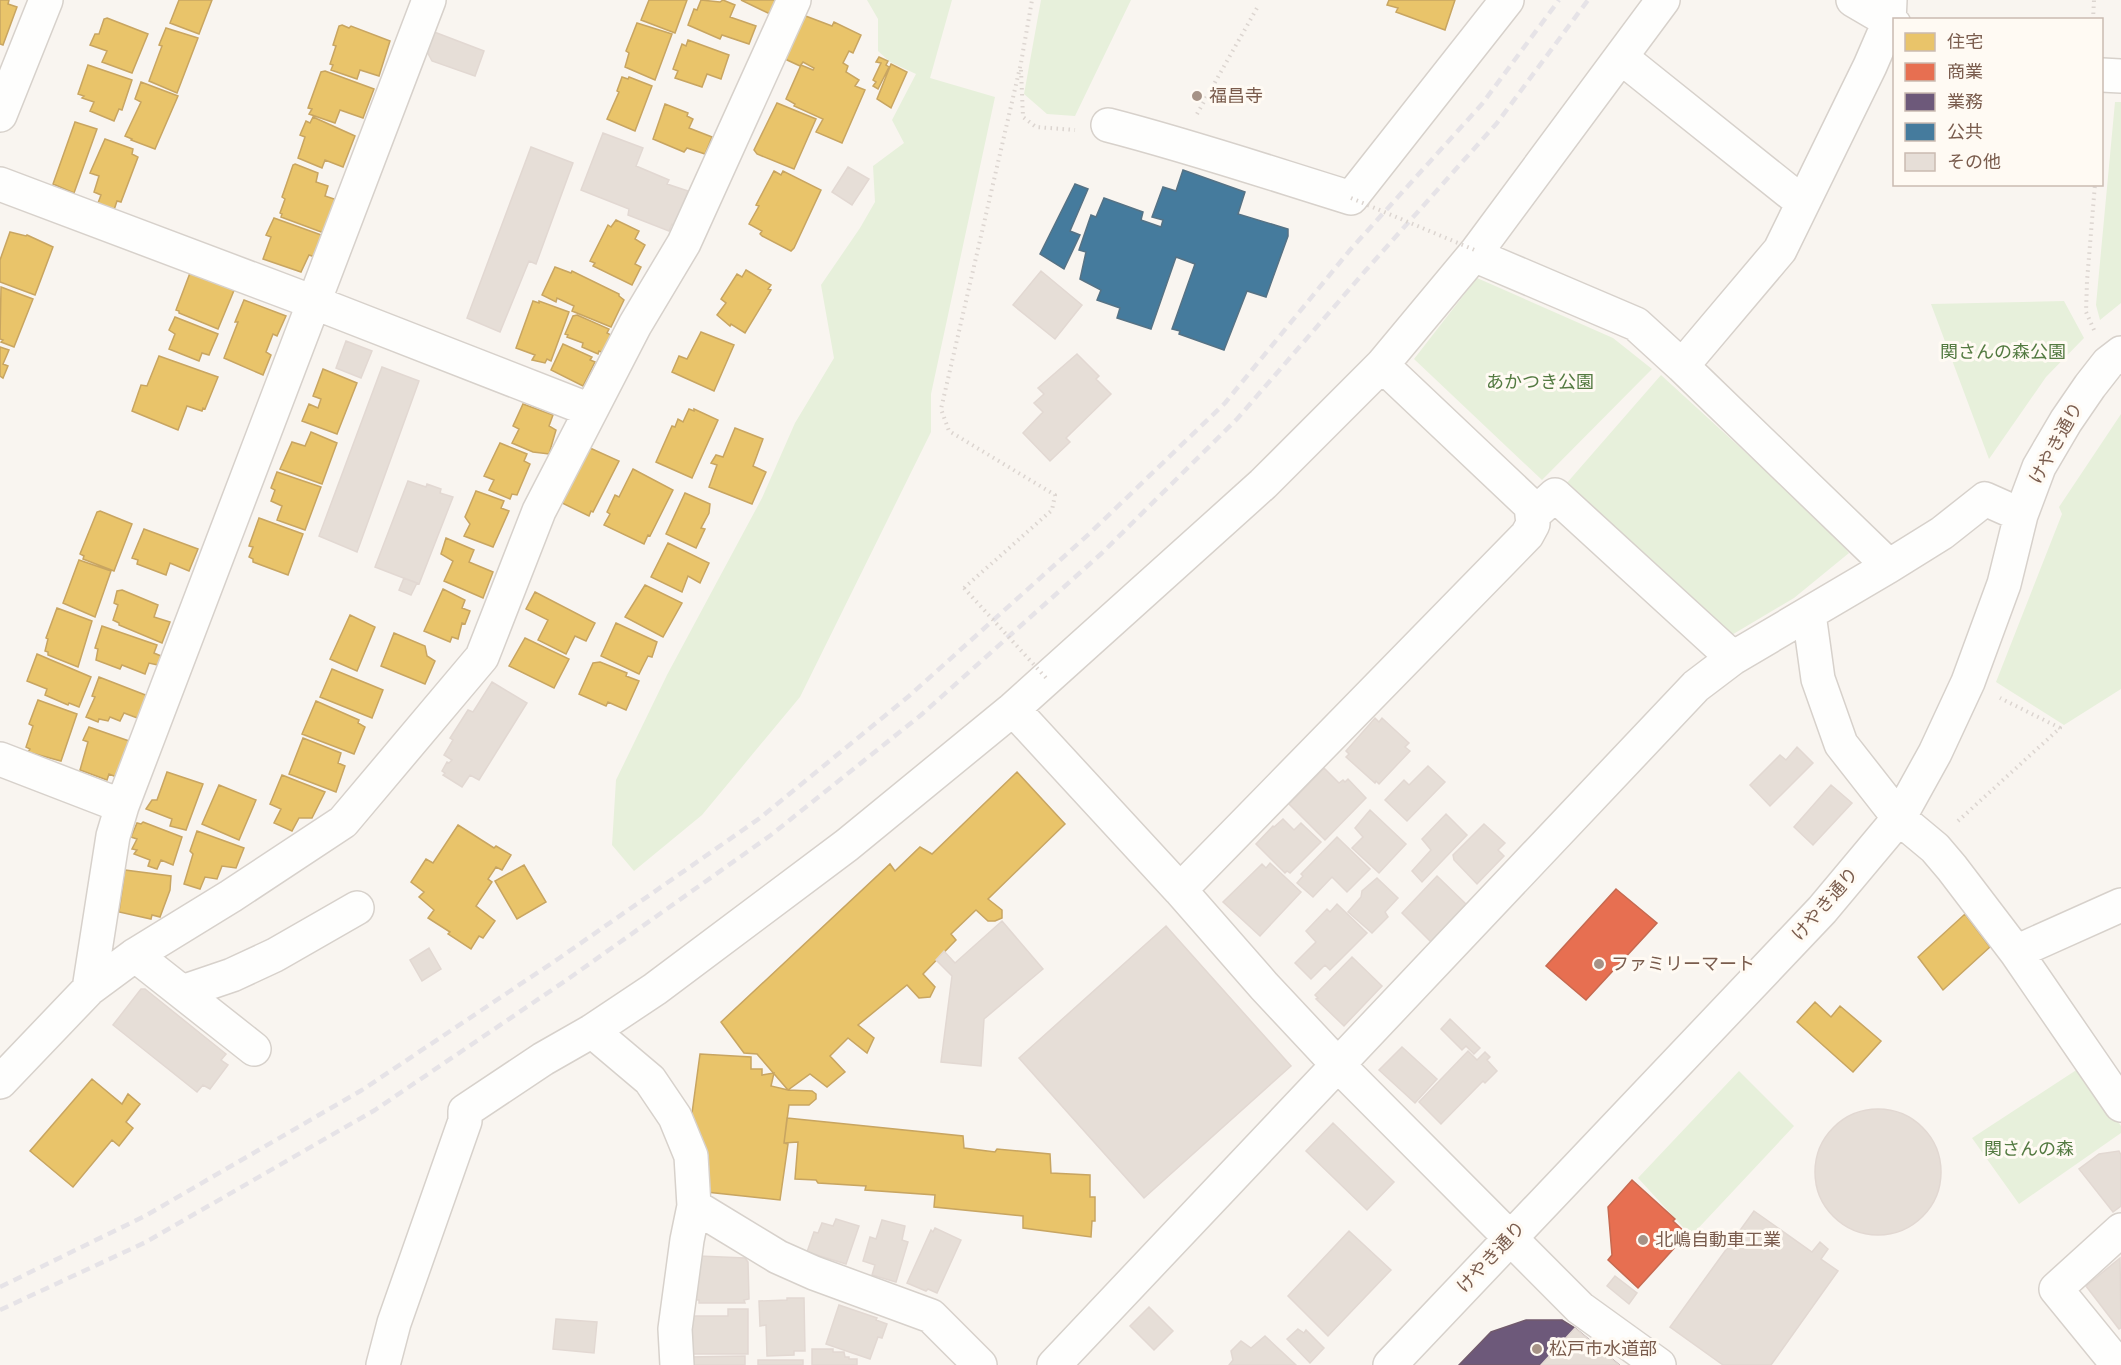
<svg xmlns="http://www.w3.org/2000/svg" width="2121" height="1365" font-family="'Public Sans','Noto Sans JP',sans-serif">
	<rect width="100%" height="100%" fill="#f9f5f0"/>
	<path fill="#e7f0db" d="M867 0H952L930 78 995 97 931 394V432L800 697 702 815 634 871 612 845 616 780 667 675 762 498 795 423 834 358 821 285 860 228 875 202 873 166 904 143 892 120 916 74 890 62 878 51V19Z
		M1041 0H1131L1075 116 1047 114 1024 94Z
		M2115 102H2121V303L2100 320 2096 305Z
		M1477 278 1613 338 1652 369 1542 480 1414 359Z
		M2064 301 2084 338 2046 377 1989 459 1931 304Z
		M1661 375 1829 529 1849 553 1794 598 1730 636 1566 484Z
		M2121 414V689L2064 725 1996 682 2062 514 2059 507Z
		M2081 1067 2121 1126V1133L2019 1204 1972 1138Z
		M1739 1071 1794 1126 1691 1236 1638 1178Z"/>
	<path fill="#e9c46a" stroke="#c8a561" stroke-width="1.5" d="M0 0H9L8 4 17 7 3 45 0 44Z
		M179 0H212L199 34 170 23Z
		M649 0H687L675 33 641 20Z
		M701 0 720 2 723 0 735 5 730 17 756 26 749 44 722 35 720 39 688 25 694 9 697 10Z
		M741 0H776L770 14Z
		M1389 0H1455L1445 30 1396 12 1398 8 1387 5Z
		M803 15 832 26 834 22 861 35 853 53 849 51 843 63 848 66 846 72 859 80 855 86 865 90 842 143 816 132 823 119 794 106 795 104 786 99 801 65 813 70 814 68 803 62 800 66 785 59Z
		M107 18 148 34 132 73 102 62 107 51 90 45 95 34H99L104 19Z
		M637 23 672 34 655 80 625 67 629 53 626 51Z
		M342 25 349 28 351 26 390 41 379 76 360 70 357 79 331 70 333 65 330 64 336 46 333 45 339 26Z
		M166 28 198 38 177 93 149 81 162 46 159 45Z
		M688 40 729 55 721 79 707 74 702 87 675 78 678 71 673 69 682 44 686 46Z
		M879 57 888 61 886 65 889 67 878 89 873 86 876 82 873 80 881 63 876 62Z
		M891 64 907 72 891 108 877 99Z
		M88 65 132 80 122 110 119 109 114 121 90 111 94 102 82 98 84 96 78 94Z
		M325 71 374 89 363 118 340 110 335 123 309 114 312 109 308 108 321 72Z
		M622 77 628 79 629 77 652 86 635 131 607 119 619 92 617 91Z
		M141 82 178 96 155 149 131 140 132 139 125 136 141 102 135 99Z
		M777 103 816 119 794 169 757 154 754 150Z
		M665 104 688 113 687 116 693 119 689 128 712 137 705 154 687 148 684 152 653 139Z
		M313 117 355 136 343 167 325 160 322 168 298 158 305 137 300 135 306 121 310 123Z
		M75 122 97 129 74 193 53 184Z
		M105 139 133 149 132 154 138 157 121 202 117 201 114 210 98 203 101 195 94 192 99 176 90 173Z
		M295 164 318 173 316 182 328 186 325 196 337 200 324 233 281 217 282 214 280 213 285 199 282 197 293 165Z
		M774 171 781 175 783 171 821 190 794 248 791 251 762 236 760 234 762 231 749 224 759 206 756 205Z
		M274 218 324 236 315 257 309 255 301 272 263 259 271 237 266 235Z
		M616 220 639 231 635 239 645 245 635 264 641 267 632 285 593 266 595 263 590 261 608 225 611 227Z
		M10 232 26 236 27 235 53 247 35 295 0 282V260Z
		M555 267 571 273 572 271 619 294V296L624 300 611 327 572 311 574 306 557 298 556 302 542 295Z
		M746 270 771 285 768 289 771 290 745 333 731 324 730 326 717 315 726 303 721 299 737 274 742 277Z
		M190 273 235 288 218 329 179 313V311L176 310Z
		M1 287 33 299 14 347 1 342 3 340 0 339Z
		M244 300 286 316 277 336 273 334 266 352 271 355 263 375 224 358 238 322H235Z
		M533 301 539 303V301L569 312 551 361 547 359 545 363 532 360 535 355 516 348Z
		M577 315 609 329 607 333 611 335 604 353 599 351 598 354 582 347 583 343 567 337 568 335 565 334 573 316Z
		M175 317 218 334 209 355 202 353 199 361 169 349 175 334 169 330Z
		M701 332 734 345 714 391 672 372 679 356 687 359Z
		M563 344 592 357 590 360 595 362 583 386 551 370Z
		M0 347 9 350 3 364 8 366 3 378 0 376Z
		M159 356 218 377 205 409 203 408 202 411 187 406 178 430 132 411 141 385 147 386Z
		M323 369 357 383 337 434 302 421 309 404 318 408 321 399 313 396Z
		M523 404 553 415 549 426 556 430 549 454 533 452 512 443 519 429 513 426Z
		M689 409 694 411V409L718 420 692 478 656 462 672 426 675 427 678 419 683 422Z
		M735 428 763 439 753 466 766 472 752 504 709 487 717 465 711 463 716 455 723 457Z
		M311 432 337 443 322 484 280 469 292 442 305 446Z
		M500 443 527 454 524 461 530 464 517 495 512 494 510 499 489 490 494 480 484 476Z
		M590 448 619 461 593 512 591 511 589 516 560 502Z
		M633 469 673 490 650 536 648 535 644 544 604 525 610 514 607 512 615 495 619 497Z
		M277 472 321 487 305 530 277 520 282 506 271 501 275 490 271 488Z
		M476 491 504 501 501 508 509 511 493 547 464 536 470 524 465 517Z
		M685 493 710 504 709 513 701 528 705 529 696 548 666 534Z
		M100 511 132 524 114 571 83 559 84 556 80 554 97 512Z
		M259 518 303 534 288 575 253 562V559L249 557 253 547 249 546Z
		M144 529 198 549 189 571 170 563 166 575 137 564 138 560 132 558Z
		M446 538 474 550 469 562 493 572 483 598 444 581 453 561 441 554Z
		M668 543 709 563 700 583 688 576 682 592 651 577Z
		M79 560 111 571 95 617 63 603Z
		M645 585 682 603 663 637 625 617Z
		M443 589 465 600 462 608 470 611 465 624 462 623 458 639 452 637 450 642 424 631Z
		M122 590 158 605 154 617 170 622 162 643 119 625V623L113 620 118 605 114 603 117 591Z
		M535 592 595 623 586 641 575 636 566 654 538 640 548 620 526 609Z
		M57 608 92 621 78 667 48 655V652L45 651 48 639 46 638Z
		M350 615 375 627 357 671 330 659Z
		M616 623 657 642 652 657 648 656 639 674 601 656Z
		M102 626 157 645 154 653 161 656 158 665 149 663 145 674 122 665 120 669 96 660 98 649 95 648Z
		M394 633 425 646 427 656 435 661 425 684 381 666Z
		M525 638 569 659 554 688 509 666Z
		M37 654 91 677 79 707 69 703 68 705 45 695 47 689 27 681Z
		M600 662 627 673 626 676 639 681 626 710 608 702 606 706 579 694 593 663Z
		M332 669 383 690 372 718 320 697Z
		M99 677 148 696 140 719 124 713 120 721 110 717 108 721 99 719 98 722 86 717 95 697 92 696Z
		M38 700 77 714 61 761 28 752 30 749 26 747 33 726 29 724Z
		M316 701 359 720 358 723 365 727 354 754 302 734Z
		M89 727 132 742 119 778 109 774 107 780 80 770 88 742 83 740Z
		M303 738 341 753 338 763 345 766 336 792 289 774Z
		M167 772 203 784 186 830 170 826 172 819 146 809 152 800H157Z
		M1017 772 1065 824 988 899 1002 910V918L995 921H988L976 910 951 934 956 940 923 974 935 987 930 997 919 998 907 985 858 1025 874 1038 867 1053 848 1038 830 1056 845 1072 827 1087 810 1074 788 1090 757 1054 744 1053 721 1022 890 864 895 871 920 847 932 854Z
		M282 775 325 792 312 818H299L292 831 274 823 281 809 270 804Z
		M219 785 256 800 239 840 202 824Z
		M143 822 182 837 173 865 161 860 157 869 148 866 150 860 134 854 137 850 132 849 137 839 131 837 137 823 141 824Z
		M458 825 494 848 496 846 511 855 502 870 496 867 488 879 492 882 476 906 495 921 483 938 479 936 471 949 448 934 450 932 428 918 434 910 419 897 424 892 411 882 426 859 433 863Z
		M197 831 244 848 236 868 222 866 217 879 205 877 200 889 184 884 193 854 190 851Z
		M524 865 546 902 517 919 495 881Z
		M125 870 171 876 170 890 160 917 152 915 151 919 119 912Z
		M1965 914 1990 947 1943 990 1918 957Z
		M1815 1002 1831 1017 1840 1006 1881 1041 1853 1072 1797 1022Z
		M700 1054 751 1057V1069H762V1075L774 1073 771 1086 788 1090 812 1091 816 1094V1099L809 1105H789L784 1143 788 1144 780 1200 697 1191 688 1143Z
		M92 1079 122 1104 128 1094 140 1104 126 1122 133 1128 119 1146 112 1140 73 1187 30 1151Z
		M787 1118 963 1136 964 1148 995 1152 997 1149 1050 1154 1051 1173 1090 1175V1197H1095V1221H1092L1091 1237 1023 1228V1216L934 1207 935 1195 865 1190 866 1186 818 1183 816 1180 795 1179 798 1142 784 1143Z"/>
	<path fill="#e76f51" stroke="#c66950" stroke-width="1.5" d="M1616 889 1657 923 1586 1000 1546 966Z
		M1632 1180 1675 1219 1673 1221 1687 1234 1638 1288 1608 1260 1612 1255 1608 1207Z"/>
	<path fill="#6d597a" stroke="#715a6c" stroke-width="1.5" d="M1526 1320H1562L1575 1328 1619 1365H1459L1491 1332Z"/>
	<path fill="#457b9d" stroke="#557285" stroke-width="1.5" d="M1183 170 1245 192 1238 214 1288 229V236L1266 297 1247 291 1224 350 1179 334 1180 331 1172 329 1195 264 1176 257 1151 329 1117 318 1120 308 1097 300 1101 290 1080 279 1086 252 1079 250 1091 215 1096 217 1104 198 1143 212 1141 220 1161 227 1163 220 1152 217 1163 187 1176 191Z
		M1075 184 1088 189 1070 231 1080 235 1064 269 1040 254Z"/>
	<path fill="#e6ded7" stroke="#e2d8d2" stroke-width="1.5" d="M429 30 484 51 475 76 432 61 424 46Z
		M603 133 643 148 636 166 669 180 667 184 688 191 675 226 672 224 669 231 628 215 629 209 581 190Z
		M531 147 573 163 536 264 529 261 500 332 467 318Z
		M848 167 869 179 852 205 832 192Z
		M1041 271 1082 305 1055 339 1013 305Z
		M346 341 372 351 361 378 336 368Z
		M1077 354 1099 376 1096 379 1111 394 1066 438 1070 442 1050 461 1023 433 1043 412 1034 403 1044 394 1038 388Z
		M382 367 419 381 357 552 319 536Z
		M408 481 426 487 427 484 441 489 440 493 453 497 419 584 375 567Z
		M404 578 417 583 411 595 399 590Z
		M492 682 527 703 479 780 470 775 462 787 443 775 445 773 442 771 447 762 449 763 452 760 444 755 453 740 450 738 468 710 473 712Z
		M1375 718 1379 722 1382 718 1409 743 1405 747 1410 751 1379 784 1376 781 1375 783 1346 757 1349 754 1346 751Z
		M1797 747 1813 763 1770 806 1750 785 1780 755 1786 760Z
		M1428 766 1445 782 1407 821 1385 800 1404 780 1409 785Z
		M1324 768 1339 783 1343 780 1345 782 1348 779 1366 798 1325 840 1289 804Z
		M1831 785 1852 803 1813 845 1794 827Z
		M1370 810 1406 844 1379 873 1352 848 1363 837 1355 828Z
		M1446 814 1467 835 1422 882 1412 871 1431 850 1422 839Z
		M1283 819 1294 830 1301 823 1321 842 1290 873 1287 871 1285 873 1256 844 1273 826 1274 827Z
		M1484 824 1505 843 1498 850 1504 856 1477 884 1454 860 1453 855Z
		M1337 837 1370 869 1347 892 1332 877 1313 897 1297 883 1303 876 1301 874Z
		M1270 863 1301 892 1260 936 1223 902 1262 864 1266 868Z
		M1437 876 1467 905 1431 942 1402 913Z
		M1377 878 1398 898 1385 912 1388 917 1372 933 1348 912 1361 897 1362 891Z
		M1337 904 1367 933 1330 970 1325 965 1311 979 1295 963 1316 942 1306 931 1327 909 1330 912Z
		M1002 921 1043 969 984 1019 981 1066 941 1062 952 976 936 960 944 951 955 963Z
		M1166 926 1291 1066 1144 1198 1019 1058Z
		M429 948 441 969 422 981 410 960Z
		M1352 957 1382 986 1344 1026 1316 999 1318 998 1315 995Z
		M141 989H145L226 1054 221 1060 228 1065 210 1089 203 1085 197 1092 113 1025Z
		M1450 1019 1480 1048 1474 1054 1466 1046 1462 1050 1441 1029Z
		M1402 1047 1437 1079 1415 1103 1379 1070Z
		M1468 1051 1477 1060 1485 1052 1490 1057 1487 1060 1497 1071 1485 1083 1483 1081 1441 1124 1419 1102Z
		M1815 1172a63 63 0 1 1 126 0a63 63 0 1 1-126 0Z
		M1333 1123 1394 1182 1367 1210 1306 1151Z
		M2119 1151 2121 1155V1206L2113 1212 2079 1169 2099 1154Z
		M1754 1211 1812 1252 1820 1242 1828 1249 1821 1259 1838 1271 1771 1365H1723L1670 1327Z
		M836 1219 859 1226 846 1264 807 1252 814 1232 818 1233 822 1223 833 1226Z
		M882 1220 905 1226 902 1240 908 1242 896 1282 872 1275 875 1265 863 1261 870 1237 876 1239Z
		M935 1228 961 1240 937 1293 928 1289 926 1291 907 1283 931 1230 933 1232Z
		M1349 1231 1391 1270 1328 1336 1288 1296Z
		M699 1256 745 1258 748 1262 749 1299 744 1300 745 1303H699V1300H695Z
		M2120 1258 2121 1328 2119 1329 2086 1286Z
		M1615 1276 1637 1293 1629 1304 1607 1286Z
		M787 1298H804L805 1351H794V1355L767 1356 766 1325 760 1326 759 1301 787 1300Z
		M839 1305 877 1318 876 1320 887 1324 882 1338 878 1337 870 1359 826 1344Z
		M1149 1307 1173 1331 1154 1350 1130 1326Z
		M728 1309H748V1354H685L690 1316H728Z
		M556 1319 597 1322 594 1353 553 1349Z
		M1575 1328 1619 1365H1541Z
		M1298 1329 1304 1333 1306 1330 1324 1348 1310 1363 1287 1339Z
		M1265 1336 1296 1365H1229L1233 1360 1231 1351 1241 1341 1251 1348Z
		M812 1349H833V1352H844L845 1357H849V1359H857V1365H812Z
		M745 1356V1365H689V1357Z
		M758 1360H803V1365H758Z"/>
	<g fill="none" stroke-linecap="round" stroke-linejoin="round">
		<defs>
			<path id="minor" d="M1853 0 1894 24
				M1622 58 1803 203
				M2102 75 2121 76
				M0 115 46 0
				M1108 125C1190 146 1270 173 1351 198L1507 0
				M0 184 313 302 590 410
				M1682 366 1780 250 1870 66 1889 22 1890 0
				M1533 515 1555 495 1733 658
				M1889 566 1942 533 1985 499 2021 515
				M1809 614 1818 679 1841 744 1899 818 1935 848 1952 868 2016 952 2121 1105
				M1013 709 1180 890 1264 986 1337 1064 1580 1308 1659 1365
				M0 759 122 806 113 836 89 989
				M122 806 429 0
				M1180 890 1527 535 1533 524 1531 506 1382 365
				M2016 952 2121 905
				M135 955 254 1049
				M182 992 232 975 275 955 357 908
				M592 1031 650 1080 675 1117 691 1156 694 1206 778 1257 814 1273 931 1316 980 1365
				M0 1082 89 989 135 955 231 896 343 822 482 657 539 511 635 325 684 243 794 0
				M383 1365 394 1323 465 1121V1111L543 1059 592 1031 655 989 847 845 1013 709 1263 484 1382 365 1477 251 1663 0
				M677 1365 675 1329 687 1240 694 1206
				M1054 1365 1696 686 1733 658 1889 566 1682 366 1636 324 1474 255
				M1390 1365 1822 910 1899 818 1935 753 1968 682 2004 584 2021 515 2039 467 2066 421 2090 386 2108 363 2121 353
				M2118 1365 2056 1289 2121 1230"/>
		</defs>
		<use href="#minor" stroke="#d7d1cb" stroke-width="36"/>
		<path stroke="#dcd5d0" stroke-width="4" stroke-dasharray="1.5 4.5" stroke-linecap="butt" d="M2093 20 2094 0
			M1021 70 1023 117 1036 127 1075 130
			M1197 114 1257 8
			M2094 330 2086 312 2087 281 2095 184
			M964 588 1052 510 1055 495 949 431 941 409 1021 63 1032 0
			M1958 821 2060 728 2000 698"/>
		<use href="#minor" stroke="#fefefd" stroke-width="33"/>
		<path stroke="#e6e3e7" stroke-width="4.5" stroke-dasharray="9 6" stroke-linecap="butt" d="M0 1287 145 1216 362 1090 558 959 760 818 909 696 1089 534 1225 403 1350 250 1482 104 1559 0
			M0 1310 146 1242 375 1110 568 979 771 835 921 715 1102 553 1237 419 1366 270 1497 123 1588 0"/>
		<path stroke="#dcd5d0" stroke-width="4" stroke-dasharray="1.5 4.5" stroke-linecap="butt" d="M1351 198 1477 251
			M964 588 1047 679"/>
	</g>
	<g fill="#a69286" stroke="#fffaf3" stroke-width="2">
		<circle cx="1197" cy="96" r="6"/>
		<circle cx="1599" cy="964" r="6"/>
		<circle cx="1643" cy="1240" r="6"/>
		<circle cx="1537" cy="1349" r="6"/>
	</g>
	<g text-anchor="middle" stroke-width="6" stroke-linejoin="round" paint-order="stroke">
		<g font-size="18" fill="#7a5c4d" stroke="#fffaf3" text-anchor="start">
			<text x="1209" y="102">福昌寺</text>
			<text x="1611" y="970">ファミリーマート</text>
			<text x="1655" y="1246">北嶋自動車工業</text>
			<text x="1549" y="1355">松戸市水道部</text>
		</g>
		<g font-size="18" fill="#537a41" stroke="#fffaf3">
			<text x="2003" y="358">関さんの森公園</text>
			<text x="1540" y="388">あかつき公園</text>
			<text x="2029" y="1155">関さんの森</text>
		</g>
		<g font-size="18" fill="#7a5c4d" stroke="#fffaf3">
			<text transform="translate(2056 443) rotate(-61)" y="6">けやき通り</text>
			<text transform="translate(1825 904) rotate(-49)" y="6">けやき通り</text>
			<text transform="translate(1491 1257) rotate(-47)" y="6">けやき通り</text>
		</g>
	</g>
	<rect x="1893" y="18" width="210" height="168" fill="#fffaf3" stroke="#cabbb1" stroke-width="1.5"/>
	<rect x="1905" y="33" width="30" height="18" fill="#e9c46a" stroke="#cabbb1" stroke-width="1.5"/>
	<text x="1947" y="48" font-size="18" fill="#7a5c4d">住宅</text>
	<rect x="1905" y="63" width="30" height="18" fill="#e76f51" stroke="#cabbb1" stroke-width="1.5"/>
	<text x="1947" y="78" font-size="18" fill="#7a5c4d">商業</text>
	<rect x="1905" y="93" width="30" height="18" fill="#6d597a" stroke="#cabbb1" stroke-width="1.5"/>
	<text x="1947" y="108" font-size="18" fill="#7a5c4d">業務</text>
	<rect x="1905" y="123" width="30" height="18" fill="#457b9d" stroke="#cabbb1" stroke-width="1.5"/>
	<text x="1947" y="138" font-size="18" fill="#7a5c4d">公共</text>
	<rect x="1905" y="153" width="30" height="18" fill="#e6ded7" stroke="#cabbb1" stroke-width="1.5"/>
	<text x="1947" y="168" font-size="18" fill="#7a5c4d">その他</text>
</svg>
